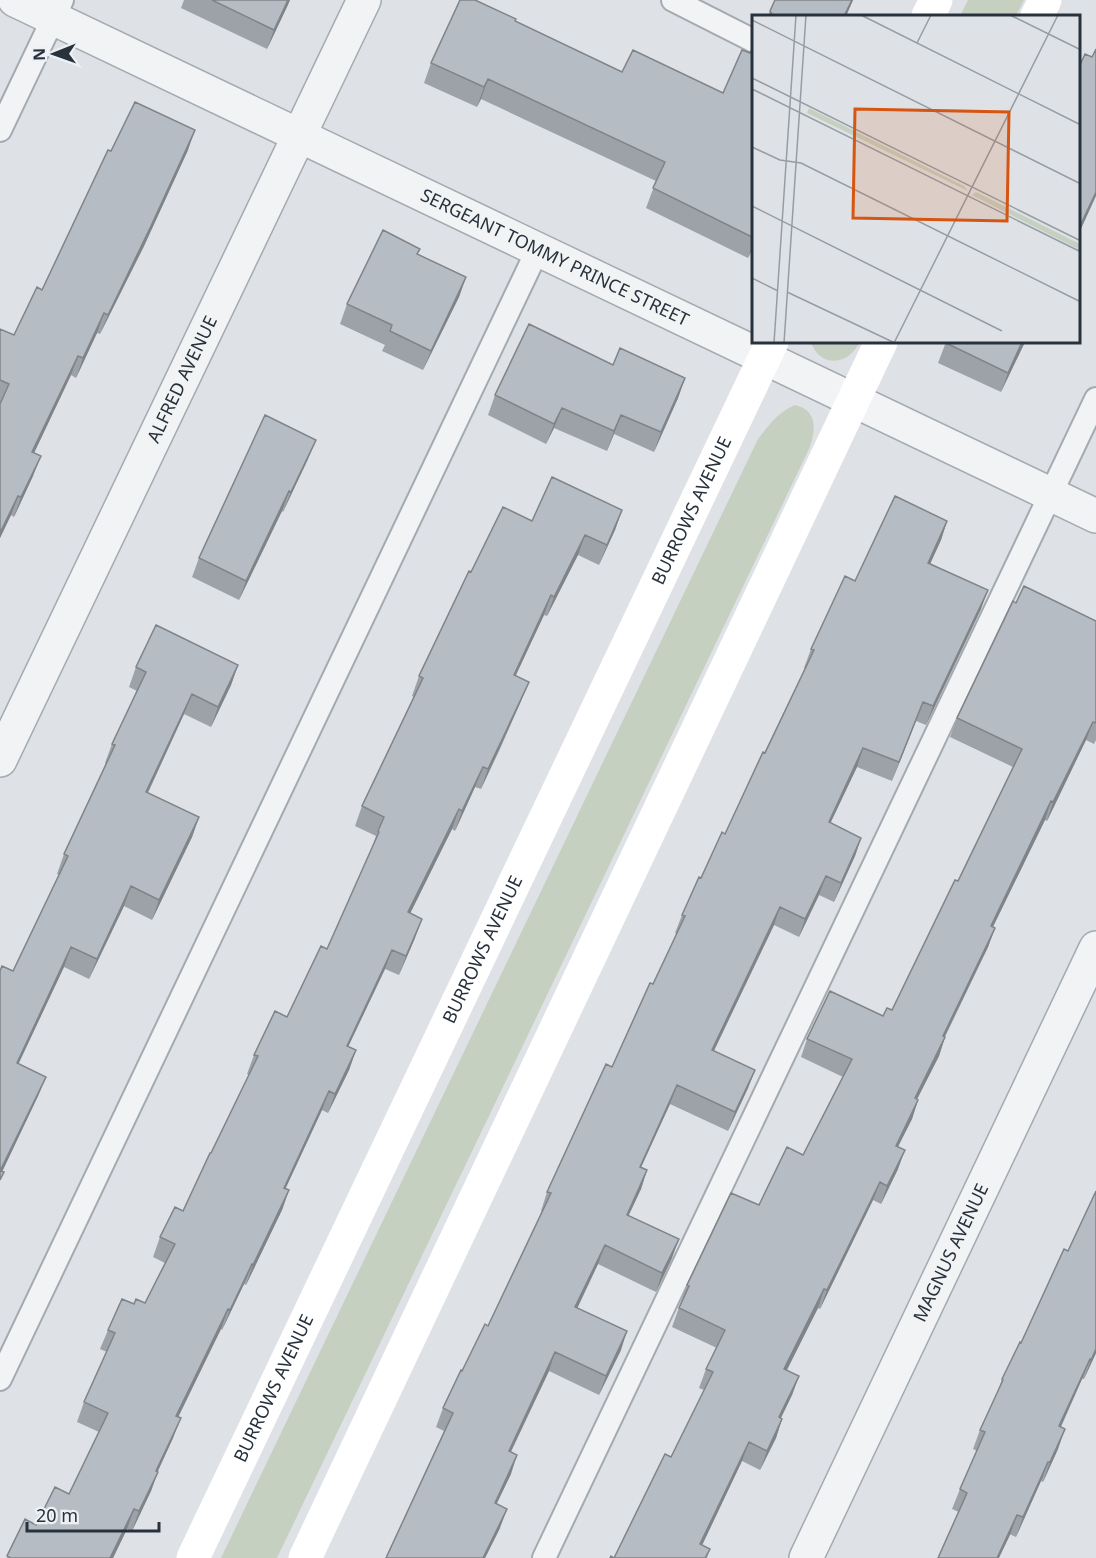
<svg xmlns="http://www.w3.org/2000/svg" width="1096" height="1558" font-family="'Noto Sans',sans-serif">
	<rect width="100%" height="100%" fill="#dee2e7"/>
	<path fill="#c5d0c0" d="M968 0H1024L1016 16H960Z
		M811 342H860C857 347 852 354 847 357 831 366 816 358 811 342Z
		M795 405C818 410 816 431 809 449L277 1558H221L758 439C769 425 778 412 795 405Z"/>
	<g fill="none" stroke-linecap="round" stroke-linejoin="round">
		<defs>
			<path id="lane" d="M673 0 754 41
				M0 130 62 0
				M0 1379 538 249
				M544 1558 1096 399"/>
			<g id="street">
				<path id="s1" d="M15 0 1096 516"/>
				<path id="s2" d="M0 760 364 0"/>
				<path id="s3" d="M806 1558 1096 948"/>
			</g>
		</defs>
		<use href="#lane" stroke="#a4aab1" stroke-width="26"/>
		<use href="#street" stroke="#a4aab1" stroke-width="36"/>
		<use href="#lane" stroke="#f1f3f5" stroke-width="22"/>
		<use href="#street" stroke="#f1f3f5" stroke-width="33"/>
		<g stroke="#fff" stroke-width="33">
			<path d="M928 16 936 0"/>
			<path d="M1037 16 1045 0"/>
			<path id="s4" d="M193 1558 772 342"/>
			<path d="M305 1558 881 342"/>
		</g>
	</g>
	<path fill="#9da2a8" d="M184 0H290L267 49 181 8Z
		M853 0 846 16H768L770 11Z
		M515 21 622 72 723 93 750 53 754 45V245L748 258 646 208 656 181 481 99 477 107 424 83 431 63Z
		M188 150 144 246 100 334 97 333 76 378 71 375 34 453 33 476 14 517 11 515 0 538V329L14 335 42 290 111 151Z
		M418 254 466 277 459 297 423 370 382 351 385 345 340 324 347 304Z
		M946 342H1025L1001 392 938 363Z
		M613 365 685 378 678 398 654 452 614 434 607 451 554 428 546 444 488 415 495 395Z
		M308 459 283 512 282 511 239 600 192 577 199 558Z
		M622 510 615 530 599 565 578 555 547 616 544 615 516 675 521 701 500 749 481 789 475 787 455 831 452 829 410 913 415 938 399 975 385 969 348 1047 356 1050 349 1070 328 1113 322 1110 285 1189 289 1190 282 1210 246 1285 244 1284 222 1330 221 1329 178 1417 173 1438 158 1471 151 1491 132 1531 127 1529 113 1558H7L25 1519 36 1525 69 1494 99 1432 77 1422 84 1402 107 1352 100 1349 108 1330 134 1304 145 1303 165 1263 153 1257 160 1237 183 1211 249 1075 247 1074 254 1055 287 1017 327 949 371 851 376 836 355 826 362 806 414 697 412 696 419 676 471 572 532 521Z
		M947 521 941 540 930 563 981 609 926 725 916 721 892 781 857 767 830 823 861 838 855 856 834 902 819 895 799 937 774 925 714 1051 755 1070 748 1088 728 1131 670 1104 641 1167 647 1170 641 1189 628 1216 672 1258 656 1292 598 1264 577 1308 621 1350 599 1395 549 1371 511 1452V1474L496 1504 500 1528 485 1558H386L444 1431 436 1427 443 1408 462 1371 488 1326 542 1211H541L547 1192 612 1067 653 984 677 934 675 933 682 915 701 878 725 834 805 668H804L811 649 855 581Z
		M1016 603 1096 621V740L1094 744 1086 740 1047 821 1045 820 993 927 995 928 988 947 945 1037 939 1056 917 1099 918 1100 912 1119 898 1147V1169L881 1204 873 1200 820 1309 818 1308 786 1370 799 1376 792 1395 781 1418 782 1419 776 1438 760 1470 742 1461 702 1545 710 1549 707 1558H610H614L671 1457 704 1390 699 1388 706 1369 717 1348 672 1327 687 1285 803 1155 843 1077 801 1057 807 1039 883 1016 892 1010 958 881 1013 767 950 737 957 718Z
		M238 665 231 685 211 727 184 714 148 793 199 817 192 837 152 920 124 906 89 979 64 967 18 1064 46 1077 38 1096 2 1172 13 971 59 875 57 874 64 854 106 764 105 763 112 744 137 691 129 687 136 667Z
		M1096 1191V1353L1084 1379H1082L1061 1427 1058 1449 1043 1482 1041 1481 1016 1537 952 1509 960 1489 977 1451 973 1449 980 1430 997 1394 1002 1379 1068 1251Z"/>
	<path fill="#7f8488" d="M288 0H290L287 7 267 49 274 30Z
		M852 0H853L846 16H844Z
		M488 79 481 99 477 107 484 87Z
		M195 130 188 150 144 246 100 334 108 315Z
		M1096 192V196L1080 231V226Z
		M754 240V245L748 258Z
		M466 277 459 297 423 370 431 351Z
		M104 313 97 333 76 378 83 358Z
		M1022 342H1025L1001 392 1008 373Z
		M78 356 71 375 25 472 32 452Z
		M685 378 678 398 654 452 661 432Z
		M562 408 554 428 546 444 554 424Z
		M621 415 614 434 607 451 614 431Z
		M316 440 308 459 283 512 291 492Z
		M41 456 33 476 14 517 21 497Z
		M289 491 282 511 239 600 246 581Z
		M18 496 11 515 0 538V533Z
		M622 510 615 530 599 565 607 545Z
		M947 521 941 540 922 582 928 563Z
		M585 535 578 555 547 616 554 597Z
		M988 590 981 609 926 725 933 706Z
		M551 595 544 615 507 694 514 675Z
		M238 665 231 685 211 727 218 707Z
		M529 682 521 701 481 789 488 769Z
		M192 694 184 714 139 811 146 792Z
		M923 702 916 721 892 781 899 762Z
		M1093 722 1086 740 1047 821 1053 802Z
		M863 748 857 767 822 841 829 822Z
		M483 767 475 787 455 831 462 811Z
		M1051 801 1045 820 984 945 991 926Z
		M459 809 452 829 401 932 408 912Z
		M199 817 192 837 152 920 159 900Z
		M861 838 855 856 834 902 841 883Z
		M826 876 819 895 799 937 805 919Z
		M131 886 124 906 89 979 97 959Z
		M780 907 774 925 705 1069 712 1050Z
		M422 919 415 938 399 975 406 956Z
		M995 928 988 947 936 1054 943 1036Z
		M71 947 64 967 10 1082 17 1063Z
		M392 950 385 969 339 1066 347 1046Z
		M945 1037 939 1056 908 1117 915 1098Z
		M356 1050 349 1070 328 1113 335 1094Z
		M755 1070 748 1088 728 1131 735 1112Z
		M46 1077 38 1096 0 1176V1172Z
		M677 1085 670 1104 633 1185 640 1167Z
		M329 1091 322 1110 277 1207 284 1188Z
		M918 1100 912 1119 889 1164 896 1146Z
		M905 1150 898 1169 881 1204 887 1186Z
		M647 1170 641 1189 620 1234 627 1215Z
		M880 1182 873 1200 820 1309 827 1290Z
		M289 1190 282 1210 246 1285 253 1265Z
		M679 1239 672 1258 656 1292 662 1273Z
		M605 1245 598 1264 569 1326 575 1307Z
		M252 1264 244 1284 222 1330 230 1310Z
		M824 1289 818 1308 778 1388 784 1369Z
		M228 1309 221 1329 169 1436 176 1416Z
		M627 1331 621 1350 599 1395 606 1376Z
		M1096 1349V1353L1084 1379 1091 1360Z
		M555 1352 549 1371 502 1470 509 1451Z
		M1090 1359 1082 1379 1052 1446 1059 1426Z
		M799 1376 792 1395 772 1436 779 1417Z
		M181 1418 173 1438 149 1490 156 1471Z
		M782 1419 776 1438 760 1470 767 1451Z
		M1065 1429 1058 1449 1043 1482 1050 1462Z
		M749 1442 742 1461 696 1558 700 1544Z
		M517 1455 511 1474 488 1522 495 1503Z
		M1048 1462 1041 1481 1016 1537 1023 1517Z
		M158 1472 151 1491 132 1531 139 1511Z
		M134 1509 127 1529 113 1558H110Z
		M507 1509 500 1528 485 1558H483Z
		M1017 1515 1010 1535 999 1558H997Z"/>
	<path fill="#b6bcc3" stroke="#7f8488" stroke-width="1.5" d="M212 0H288L274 30Z
		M460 0H475L516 19 515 21 622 72 633 50 723 93 742 50 750 53 754 45V238L653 188 665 162 488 79 484 87 431 63Z
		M775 0H852L844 16H773L770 11Z
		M1096 49V192L1080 226V65L1085 54 1092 57Z
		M135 102 195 130 151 226 108 315 104 313 83 358 78 356 32 452 41 456 21 497 18 496 0 533V404L9 384 0 380V329L14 335 37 287 42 290 108 150 111 151Z
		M383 230 420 249 417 254 466 277 431 351 390 331 392 325 347 304Z
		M529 324 613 365 620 348 685 378 661 432 621 415 614 431 562 408 554 424 495 395Z
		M946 342H1022L1008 373 946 343Z
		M265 415 316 440 291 492 289 491 246 581 199 558Z
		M552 477 622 510 607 545 585 535 554 597 551 595 514 675 529 682 507 729 488 769 483 767 462 811 459 809 408 912 422 919 406 956 392 950 347 1046 356 1050 335 1094 329 1091 284 1188 289 1190 253 1265 252 1264 230 1310 228 1309 176 1416 181 1418 156 1471 158 1472 139 1511 134 1509 110 1558H11L7 1556 25 1519 36 1525 55 1487 69 1494 108 1413 84 1402 115 1333 108 1330 122 1299 134 1304 136 1299 145 1303 175 1244 160 1237 175 1207 183 1211 210 1153H211L258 1056 254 1055 275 1011 287 1017 321 946 327 949 379 832 378 831 384 817 362 806 423 678 419 676 469 571 471 572 503 507 532 521Z
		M895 496 947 521 928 563 988 590 933 706 923 702 899 762 863 748 829 822 861 838 841 883 826 876 805 919 780 907 712 1050 755 1070 735 1112 677 1085 640 1167 647 1170 627 1215 679 1239 662 1273 605 1245 575 1307 627 1331 606 1376 555 1352 509 1451 517 1455 495 1503 507 1509 483 1558H386L453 1413 443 1408 461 1370 462 1371 485 1324 488 1326 551 1193 547 1192 606 1064 612 1067 650 983 653 984 685 916 682 915 699 877 701 878 722 832 725 834 763 752 765 753 814 650 811 649 845 576 855 581Z
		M1024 586 1096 621V723L1093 722 1053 802 1051 801 991 926 995 928 943 1036 945 1037 915 1098 918 1100 896 1146 905 1150 887 1186 880 1182 827 1290 824 1289 784 1369 799 1376 779 1417 782 1419 767 1451 749 1442 700 1544 710 1549 705 1558H610L611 1556 614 1558 665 1454 671 1457 713 1372 706 1369 725 1330 679 1308 689 1286 687 1285 731 1193 759 1205 787 1147 803 1155 852 1059 807 1039 830 991 883 1016 887 1008 892 1010 955 880 958 881 1022 749 957 718 1013 601 1016 603Z
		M156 625 238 665 218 707 192 694 146 792 199 817 159 900 131 886 97 959 71 947 17 1063 46 1077 0 1171 4 1172 0 1180V971L2 966 13 971 68 856 64 854 115 745 112 744 146 672 136 667Z
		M1096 1191V1349L1091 1360 1090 1359 1059 1426 1065 1429 1050 1462H1048L1023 1517 1017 1515 997 1558H938L967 1493 960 1489 985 1432 980 1430 1003 1380 1002 1379 1020 1342 1021 1343 1064 1249 1068 1251Z"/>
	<g text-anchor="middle" stroke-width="6" stroke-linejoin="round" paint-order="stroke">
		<g font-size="18" fill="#28323d" stroke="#edf1f5">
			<text dy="6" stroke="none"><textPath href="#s1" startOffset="598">SERGEANT TOMMY PRINCE STREET</textPath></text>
			<text dy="6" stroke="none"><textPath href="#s2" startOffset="422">ALFRED AVENUE</textPath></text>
			<text dy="6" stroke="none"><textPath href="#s4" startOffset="1160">BURROWS AVENUE</textPath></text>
			<text dy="6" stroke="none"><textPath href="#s4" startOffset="674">BURROWS AVENUE</textPath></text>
			<text dy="6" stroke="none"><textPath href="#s3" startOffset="338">MAGNUS AVENUE</textPath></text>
			<text dy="6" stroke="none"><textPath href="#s4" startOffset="188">BURROWS AVENUE</textPath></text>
		</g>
	</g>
	<g transform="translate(752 15)">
		<rect width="328" height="328" fill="#dee2e7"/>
		<path d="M57 93 212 171 216 176 55 98ZM224 177 328 229V235L220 180Z" fill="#c5d0c0"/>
		<path fill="none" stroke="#959ca3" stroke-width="1.5" d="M109 0 329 110M258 0 329 35M0 5 329 169M165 28 179 0M0 63 329 226M0 74 329 237M0 132 28 145 49 148 329 287M0 191 250 316M0 263 26 276M35 277 143 328M22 328 44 0M32 328 54 0M142 328 306 0"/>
		<path fill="#d55511" fill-opacity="0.15" stroke="#d55511" stroke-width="3" d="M103 94 257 97 255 206 101 203Z"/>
		<rect width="328" height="328" fill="none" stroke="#28323d" stroke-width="3"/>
	</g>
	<g transform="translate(54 54) rotate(269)" stroke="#edf1f5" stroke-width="4.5" paint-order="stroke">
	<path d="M0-4.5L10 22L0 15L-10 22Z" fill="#28323d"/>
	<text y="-9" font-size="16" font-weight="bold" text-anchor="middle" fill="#28323d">N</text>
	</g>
	<path d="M27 1522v9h132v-9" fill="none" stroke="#28323d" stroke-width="3"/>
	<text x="36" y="1522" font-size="18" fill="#28323d" stroke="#edf1f5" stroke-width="4.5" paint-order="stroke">20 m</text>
</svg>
